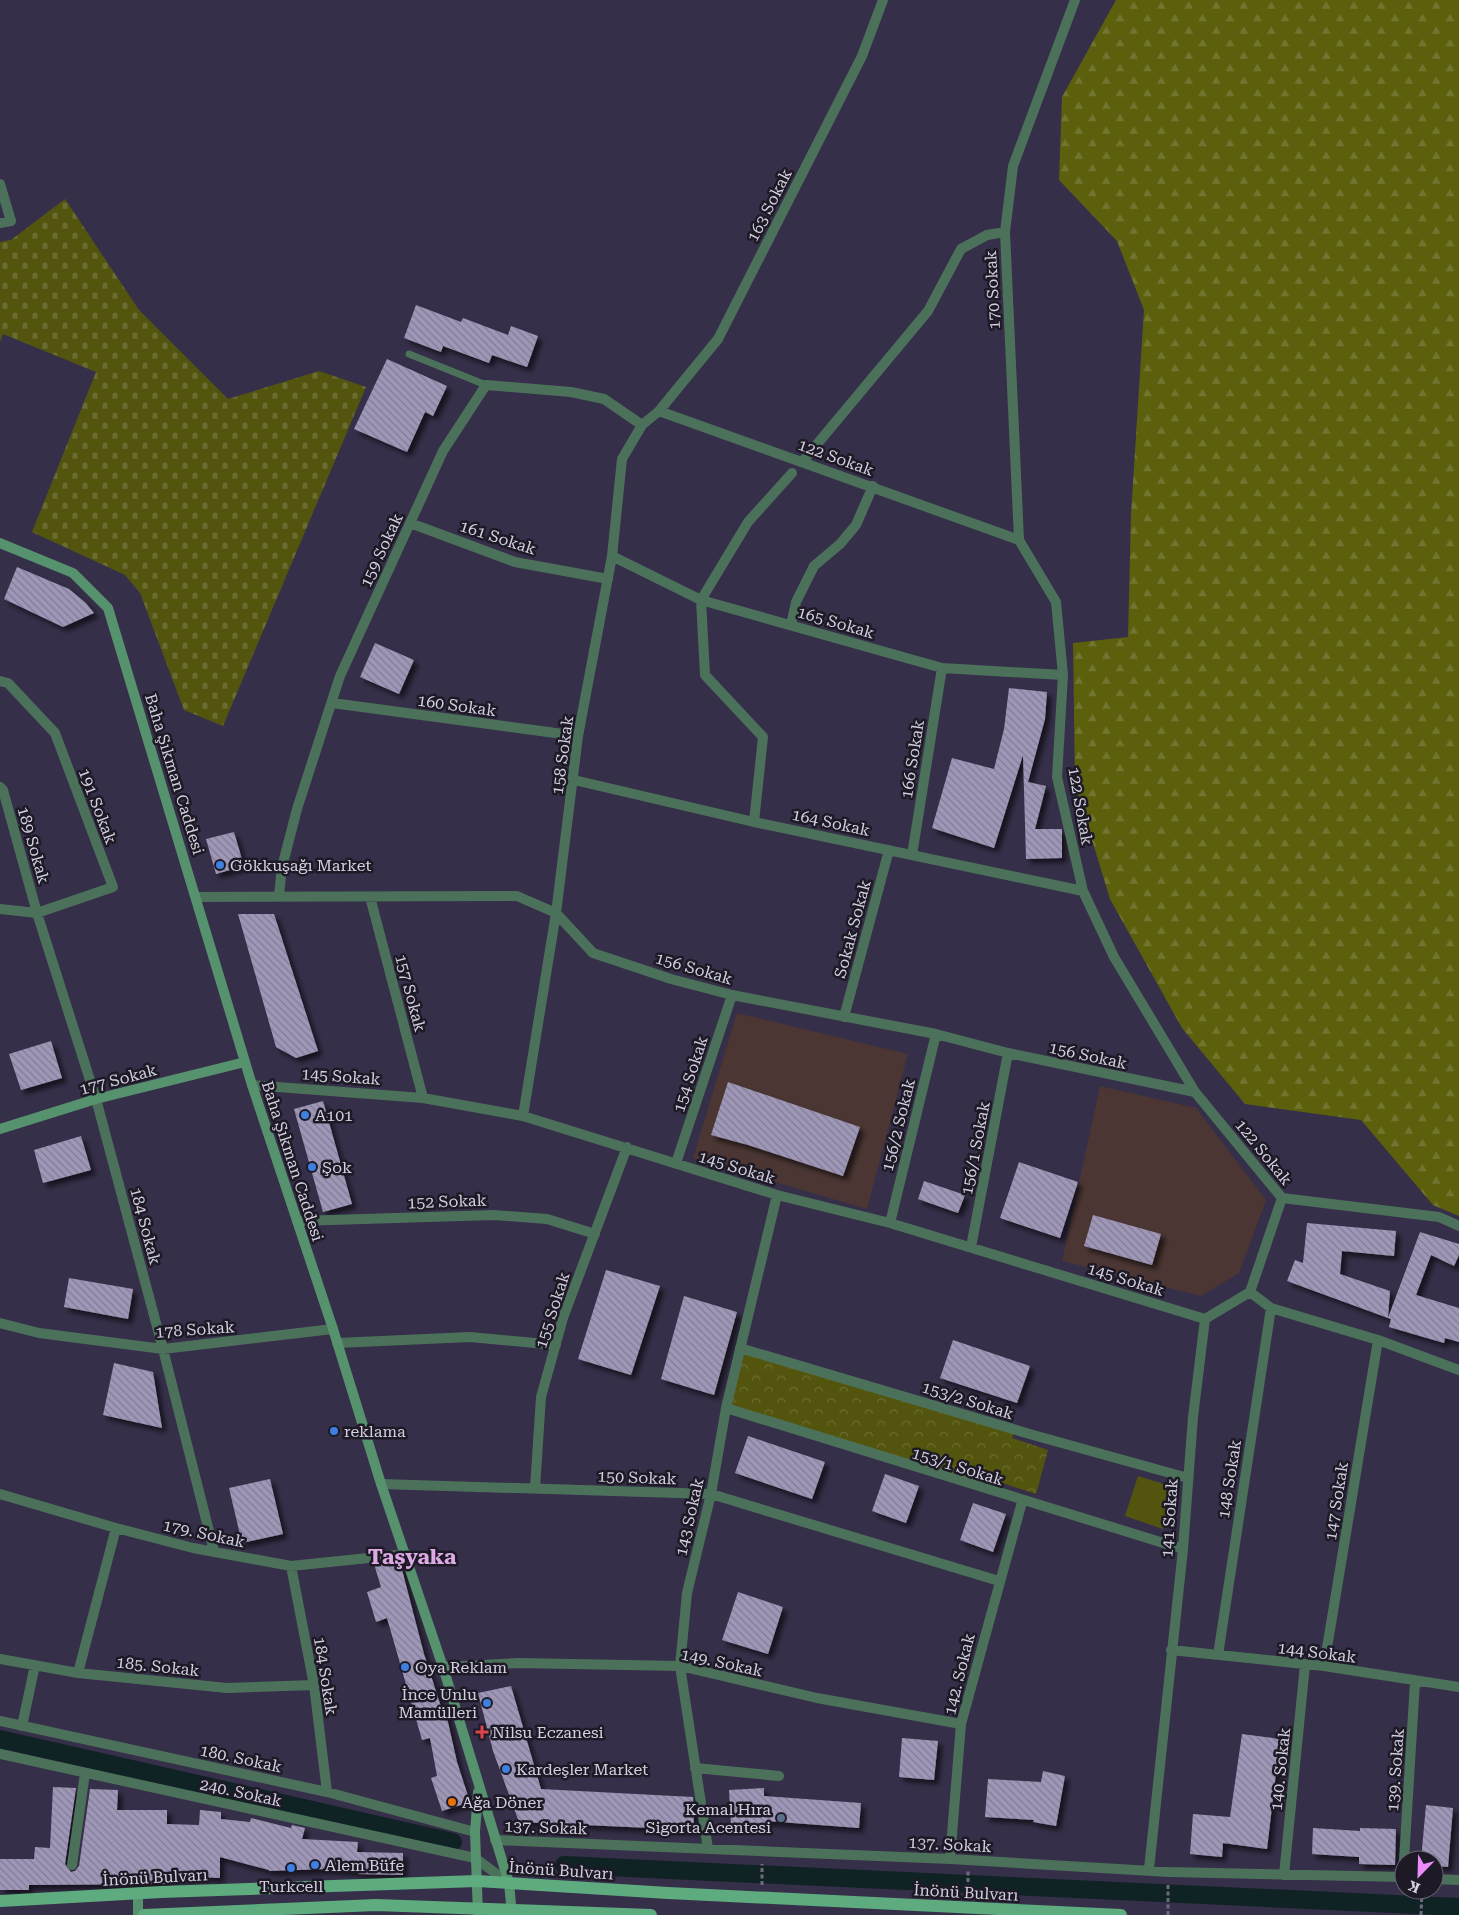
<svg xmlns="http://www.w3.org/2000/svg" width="1459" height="1915" font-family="'Roboto Serif',serif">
	<defs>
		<pattern id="forest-firs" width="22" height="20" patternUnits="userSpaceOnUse" patternTransform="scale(1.25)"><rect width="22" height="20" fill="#5c5f0c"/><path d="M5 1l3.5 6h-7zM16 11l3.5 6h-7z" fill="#72752f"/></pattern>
		<pattern id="cemetery-stones" width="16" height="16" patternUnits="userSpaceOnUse" patternTransform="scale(1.25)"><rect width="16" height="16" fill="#53550e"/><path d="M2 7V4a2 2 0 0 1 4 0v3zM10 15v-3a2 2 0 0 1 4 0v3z" fill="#6b6c31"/></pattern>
		<pattern id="park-crowns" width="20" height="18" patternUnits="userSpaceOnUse" patternTransform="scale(1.25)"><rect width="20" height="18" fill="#53550e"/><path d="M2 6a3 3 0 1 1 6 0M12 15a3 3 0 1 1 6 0" fill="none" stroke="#6b6c31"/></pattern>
		<pattern id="building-back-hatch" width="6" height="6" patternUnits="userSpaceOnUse" patternTransform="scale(1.25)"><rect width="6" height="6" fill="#9f97b7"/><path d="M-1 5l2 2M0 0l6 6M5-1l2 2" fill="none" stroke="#827c94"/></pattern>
		<filter id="shadow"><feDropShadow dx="4.5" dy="4.5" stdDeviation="2.5" flood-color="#0009"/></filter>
	</defs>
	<rect width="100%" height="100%" fill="#362f49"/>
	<path fill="#4b3633" d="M737 1013 908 1054 867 1209 693 1158Z
		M1100 1086 1196 1108 1266 1200 1239 1273 1201 1296 1062 1261Z"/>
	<path fill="url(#forest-firs)" d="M1116 0H1459V1216L1433 1205 1361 1120 1245 1104 1182 1028 1110 899 1075 784 1073 643 1128 637 1131 514 1144 310 1117 241 1059 180 1062 97Z"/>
	<path fill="url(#cemetery-stones)" d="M65 199 139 310 228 399 319 371 366 387 223 726 184 710 140 593 125 575 32 532 96 372 3 334 0 342V242L11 240Z"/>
	<path fill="url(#park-crowns)" d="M740 1348 1015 1429 1012 1438 1048 1450 1036 1494 999 1482 995 1493 726 1408Z"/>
	<path fill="#53550e" d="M1138 1476 1177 1488 1163 1529 1125 1516Z"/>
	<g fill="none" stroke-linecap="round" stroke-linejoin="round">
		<path stroke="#0f2224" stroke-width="18" d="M0 1739 453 1842
			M564 1865 1459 1907"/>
	</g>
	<path fill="url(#building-back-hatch)" filter="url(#shadow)" d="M416 305 461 322 463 318 508 335 511 326 538 336 527 367 492 355 489 363 443 346 441 352 404 338Z
		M387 359 447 386 433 416 425 412 407 452 354 429Z
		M17 567 69 589 86 603 94 613 63 627 4 599Z
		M375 643 414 660 399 694 360 677Z
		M1009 688 1047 692 1045 719 1028 782 1046 786 1035 829H1062V858L1026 859 1023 755 994 848 932 828 952 758 994 769 1004 729Z
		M234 832 244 866 216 874 206 839Z
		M238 914H274L318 1051 296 1058 276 1047Z
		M51 1041 62 1078 21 1090 9 1054Z
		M728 1082 860 1127 843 1176 748 1145 711 1135Z
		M323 1101 352 1204 323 1212 294 1109Z
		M81 1136 91 1170 43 1183 34 1150Z
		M1019 1162 1078 1182 1060 1238 1000 1218Z
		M924 1181 965 1195 958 1213 918 1199Z
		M1093 1215 1161 1234 1152 1265 1084 1246Z
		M1307 1223 1396 1231 1394 1256 1342 1251 1340 1274 1390 1291 1388 1318 1287 1281 1295 1260 1303 1263Z
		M1420 1232 1459 1244V1255L1454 1266 1431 1255 1416 1295 1459 1308V1342L1445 1338 1444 1343 1389 1327 1391 1319 1388 1318Z
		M606 1270 660 1286 631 1375 578 1359Z
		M69 1278 133 1289 128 1319 64 1307Z
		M684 1296 737 1312 714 1395 661 1379Z
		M953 1340 1030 1366 1017 1403 940 1378Z
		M114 1363 153 1372 162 1428 103 1415Z
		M748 1436 825 1462 812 1499 735 1473Z
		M885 1474 919 1486 906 1523 872 1511Z
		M270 1479 283 1534 242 1543 229 1488Z
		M973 1503 1006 1514 993 1552 960 1540Z
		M400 1562 424 1654 442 1710 445 1709 457 1762 470 1802 442 1811 431 1778 437 1776 430 1738 422 1740 387 1618 376 1622 367 1592 381 1587 374 1564Z
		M738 1592 783 1607 768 1654 722 1640Z
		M511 1686 541 1789 693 1797 694 1830 519 1822 493 1751 478 1693Z
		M1242 1734 1280 1739 1267 1849 1223 1843 1222 1857 1190 1854 1193 1814 1230 1817Z
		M902 1738 938 1741 934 1780 899 1777Z
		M1043 1771 1065 1776 1056 1826 1033 1822 1034 1820 985 1817 988 1779 1041 1782Z
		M53 1787 76 1788 65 1864 71 1872 75 1871 79 1866 90 1789 118 1790 117 1810H167V1824L199 1825 200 1810 221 1812V1819L250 1822 251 1818 291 1828 292 1825 305 1828 302 1839 358 1842 357 1852 403 1853V1875L358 1874V1872L327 1869 269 1871V1870L220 1857V1878L167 1876V1884L29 1885V1890H0V1859H34L35 1847 50 1848Z
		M764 1788V1796L861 1803 859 1828 766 1821V1823L731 1825 729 1790Z
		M1426 1805 1453 1808 1448 1867 1434 1866V1860H1421Z
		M1313 1828 1360 1831V1828L1396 1829 1395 1865 1359 1864V1857L1312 1854Z"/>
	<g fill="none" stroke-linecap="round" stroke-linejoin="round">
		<path stroke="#706a80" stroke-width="3" stroke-dasharray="4 2.5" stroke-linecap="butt" d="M762 1885V1864
			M968 1895V1871
			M1168 1915V1885
			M1421 1915 1422 1890"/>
		<path stroke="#4c715a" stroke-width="7" d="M409 354 486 385"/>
		<path stroke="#4c715a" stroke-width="10" d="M0 184 11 221 0 223
			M659 411 1019 540 1056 602 1063 675 1057 777 1083 891 1114 957 1195 1092 1282 1198 1439 1217 1459 1226
			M803 461 928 311 961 249 987 235 1005 232
			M410 523 515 562 608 579
			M1019 540 1005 232 1013 166 1075 0
			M612 556 701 600 942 668 1063 675
			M791 625 796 602 814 566 840 544 856 525 873 486
			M0 681 8 683 55 733 113 887 37 913 0 909
			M332 703 578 736
			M574 780 754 822 1083 891
			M0 787 3 790 37 913 96 1099 163 1349 214 1551
			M754 822 763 737 705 675 701 600 748 522 792 473
			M912 855 942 668
			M279 895 282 867 297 809 340 676 443 451 486 385 571 392 604 399 642 425
			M197 897 517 896 556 913 593 953 671 979 732 995 936 1034 1008 1053 1195 1092
			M370 897 423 1098
			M844 1017 889 850
			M252 1085 423 1098 523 1116 777 1195 890 1223 1205 1319
			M523 1116 556 913 578 736 612 556 622 459 642 425 659 411 718 339 862 56 883 0
			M676 1163 732 995
			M297 1221 494 1215 547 1219 595 1234
			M890 1223 936 1034
			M971 1247 1008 1053
			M1250 1292 1271 1308 1378 1340 1459 1370
			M0 1323 39 1333 163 1349 333 1329
			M337 1343 470 1337 556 1345
			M740 1348 1033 1435 1188 1478
			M726 1408 1183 1549
			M381 1484 711 1494 999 1581
			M535 1488 541 1397 563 1318 627 1147
			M0 1494 116 1528 193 1548 291 1566 407 1554
			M291 1566 314 1685 327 1792
			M1171 1650 1324 1666 1459 1687
			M1218 1655 1271 1308
			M0 1659 78 1673 227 1688 314 1685
			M1324 1666 1378 1340
			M443 1667 518 1663 680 1666 817 1698 961 1724
			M78 1673 116 1528
			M0 1721 327 1792 475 1832
			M22 1726 35 1665
			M0 1754 475 1858 509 1883
			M695 1768 779 1776
			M495 1840 950 1859 1169 1872 1404 1877
			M708 1849 680 1666 687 1593 711 1494 726 1408 777 1195
			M950 1859 961 1724 1022 1502
			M1404 1860 1415 1682
			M72 1865 85 1773
			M1149 1869 1183 1549 1193 1417 1205 1319 1250 1292 1282 1198
			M1284 1875 1305 1665
			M1434 1879 1459 1880"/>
		<path stroke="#56926e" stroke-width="10" d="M0 543 73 573 108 608 252 1085 333 1329 381 1484 443 1667 509 1883 512 1915
			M0 1129 96 1099 245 1062
			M478 1792 475 1832 478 1915
			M138 1915V1894"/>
		<path stroke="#5dab7e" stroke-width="12" d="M0 1901 161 1892 477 1881 668 1893 1121 1915
			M144 1915 376 1905 651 1915"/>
	</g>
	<g fill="#3f7fe0" stroke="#1d1a26" stroke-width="2">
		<circle cx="220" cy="865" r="5"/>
		<circle cx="305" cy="1115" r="5"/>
		<circle cx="312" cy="1167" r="5"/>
		<circle cx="334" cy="1431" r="5"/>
		<circle cx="405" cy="1667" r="5"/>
		<circle cx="487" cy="1703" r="5"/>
		<circle cx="506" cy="1769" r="5"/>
		<circle cx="315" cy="1865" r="5"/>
		<circle cx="291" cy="1868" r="5"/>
	</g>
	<path fill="#e0444e" stroke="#1d1a26" stroke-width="2" d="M479.5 1724.5h5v5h5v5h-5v5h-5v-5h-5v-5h5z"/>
	<circle fill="#e8710a" stroke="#1d1a26" stroke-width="2" cx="452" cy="1802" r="5"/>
	<circle fill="#5c6f8a" stroke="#1d1a26" stroke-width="2" cx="781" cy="1818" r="5"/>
	<g text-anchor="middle" stroke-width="5" stroke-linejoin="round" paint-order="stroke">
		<g font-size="16" fill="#d3cfe0" stroke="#1d1a26">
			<text transform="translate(769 205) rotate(-63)" y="6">163 Sokak</text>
			<text transform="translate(992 290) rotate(-93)" y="6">170 Sokak</text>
			<text transform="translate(836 457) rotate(20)" y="6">122 Sokak</text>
			<text transform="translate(498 537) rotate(18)" y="6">161 Sokak</text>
			<text transform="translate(381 550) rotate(-65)" y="6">159 Sokak</text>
			<text transform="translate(836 622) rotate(16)" y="6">165 Sokak</text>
			<text transform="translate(457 705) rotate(8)" y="6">160 Sokak</text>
			<text transform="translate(562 755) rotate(-82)" y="6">158 Sokak</text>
			<text transform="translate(912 759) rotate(-81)" y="6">166 Sokak</text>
			<text transform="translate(175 774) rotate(73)" y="6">Baha Şıkman Caddesi</text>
			<text transform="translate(98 806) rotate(69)" y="6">191 Sokak</text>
			<text transform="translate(1081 806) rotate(80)" y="6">122 Sokak</text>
			<text transform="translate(831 822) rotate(12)" y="6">164 Sokak</text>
			<text transform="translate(34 845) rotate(74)" y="6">189 Sokak</text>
			<text transform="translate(852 929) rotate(-75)" y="6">Sokak Sokak</text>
			<text transform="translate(694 968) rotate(16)" y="6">156 Sokak</text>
			<text transform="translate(411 993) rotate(75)" y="6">157 Sokak</text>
			<text transform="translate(1088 1055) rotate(12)" y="6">156 Sokak</text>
			<text transform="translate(690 1074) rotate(-72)" y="6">154 Sokak</text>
			<text transform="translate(341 1076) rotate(4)" y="6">145 Sokak</text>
			<text transform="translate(118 1079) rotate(-15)" y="6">177 Sokak</text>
			<text transform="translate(898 1125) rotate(-76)" y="6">156/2 Sokak</text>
			<text transform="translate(975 1148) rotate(-79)" y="6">156/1 Sokak</text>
			<text transform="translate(1264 1152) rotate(51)" y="6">122 Sokak</text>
			<text transform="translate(293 1161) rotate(72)" y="6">Baha Şıkman Caddesi</text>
			<text transform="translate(737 1167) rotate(17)" y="6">145 Sokak</text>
			<text transform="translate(447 1201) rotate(-2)" y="6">152 Sokak</text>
			<text transform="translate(146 1226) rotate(75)" y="6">184 Sokak</text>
			<text transform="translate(1126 1279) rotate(17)" y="6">145 Sokak</text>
			<text transform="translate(552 1310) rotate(-72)" y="6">155 Sokak</text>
			<text transform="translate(195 1329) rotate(-4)" y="6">178 Sokak</text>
			<text transform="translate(968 1400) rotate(17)" y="6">153/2 Sokak</text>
			<text transform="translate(958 1466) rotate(17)" y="6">153/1 Sokak</text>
			<text transform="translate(637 1477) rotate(2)" y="6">150 Sokak</text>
			<text transform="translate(1229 1479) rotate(-81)" y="6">148 Sokak</text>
			<text transform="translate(1336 1501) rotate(-81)" y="6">147 Sokak</text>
			<text transform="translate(689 1517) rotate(-77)" y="6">143 Sokak</text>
			<text transform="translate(1169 1518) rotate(-86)" y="6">141 Sokak</text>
			<text transform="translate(204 1533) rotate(12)" y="6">179. Sokak</text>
			<text transform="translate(1317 1652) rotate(7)" y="6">144 Sokak</text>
			<text transform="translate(722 1662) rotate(12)" y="6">149. Sokak</text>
			<text transform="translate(158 1666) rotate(6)" y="6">185. Sokak</text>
			<text transform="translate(959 1674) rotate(-76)" y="6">142. Sokak</text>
			<text transform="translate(326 1676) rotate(81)" y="6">184 Sokak</text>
			<text transform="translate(241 1758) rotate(12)" y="6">180. Sokak</text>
			<text transform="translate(1280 1769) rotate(-84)" y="6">140. Sokak</text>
			<text transform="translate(1395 1770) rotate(-86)" y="6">139. Sokak</text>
			<text transform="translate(241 1792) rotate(12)" y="6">240. Sokak</text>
			<text transform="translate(546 1827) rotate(2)" y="6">137. Sokak</text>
			<text transform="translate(950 1844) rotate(3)" y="6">137. Sokak</text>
			<text transform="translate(561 1870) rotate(4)" y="6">İnönü Bulvarı</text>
			<text transform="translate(155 1877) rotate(-3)" y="6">İnönü Bulvarı</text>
			<text transform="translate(966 1892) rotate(3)" y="6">İnönü Bulvarı</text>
		</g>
		<g font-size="16" fill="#d3cfe0" stroke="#1d1a26" text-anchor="start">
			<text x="230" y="871">Gökkuşağı Market</text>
			<text x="315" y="1121">A101</text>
			<text x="322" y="1173">Şok</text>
			<text x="344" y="1437">reklama</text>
			<text x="415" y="1673">Oya Reklam</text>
			<text x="477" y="1700" text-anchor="end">İnce Unlu<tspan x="477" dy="18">Mamülleri</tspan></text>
			<text x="492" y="1738">Nilsu Eczanesi</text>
			<text x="516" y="1775">Kardeşler Market</text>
			<text x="462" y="1808">Ağa Döner</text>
			<text x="771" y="1815" text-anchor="end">Kemal Hıra<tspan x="771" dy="18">Sigorta Acentesi</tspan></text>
			<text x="325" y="1871">Alem Büfe</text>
			<text x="291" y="1892" text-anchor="middle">Turkcell</text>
		</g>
		<g font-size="21" font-weight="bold" fill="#deaae6" stroke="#1d1a26">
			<text x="412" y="1564">Taşyaka</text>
		</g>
	</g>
	<g transform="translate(1419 1875) rotate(203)"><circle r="24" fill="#1d1a26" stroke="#666270"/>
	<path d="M0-4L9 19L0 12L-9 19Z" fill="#ec8cfb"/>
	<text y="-8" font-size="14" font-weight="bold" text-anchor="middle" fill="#d3cfe0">K</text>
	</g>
</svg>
